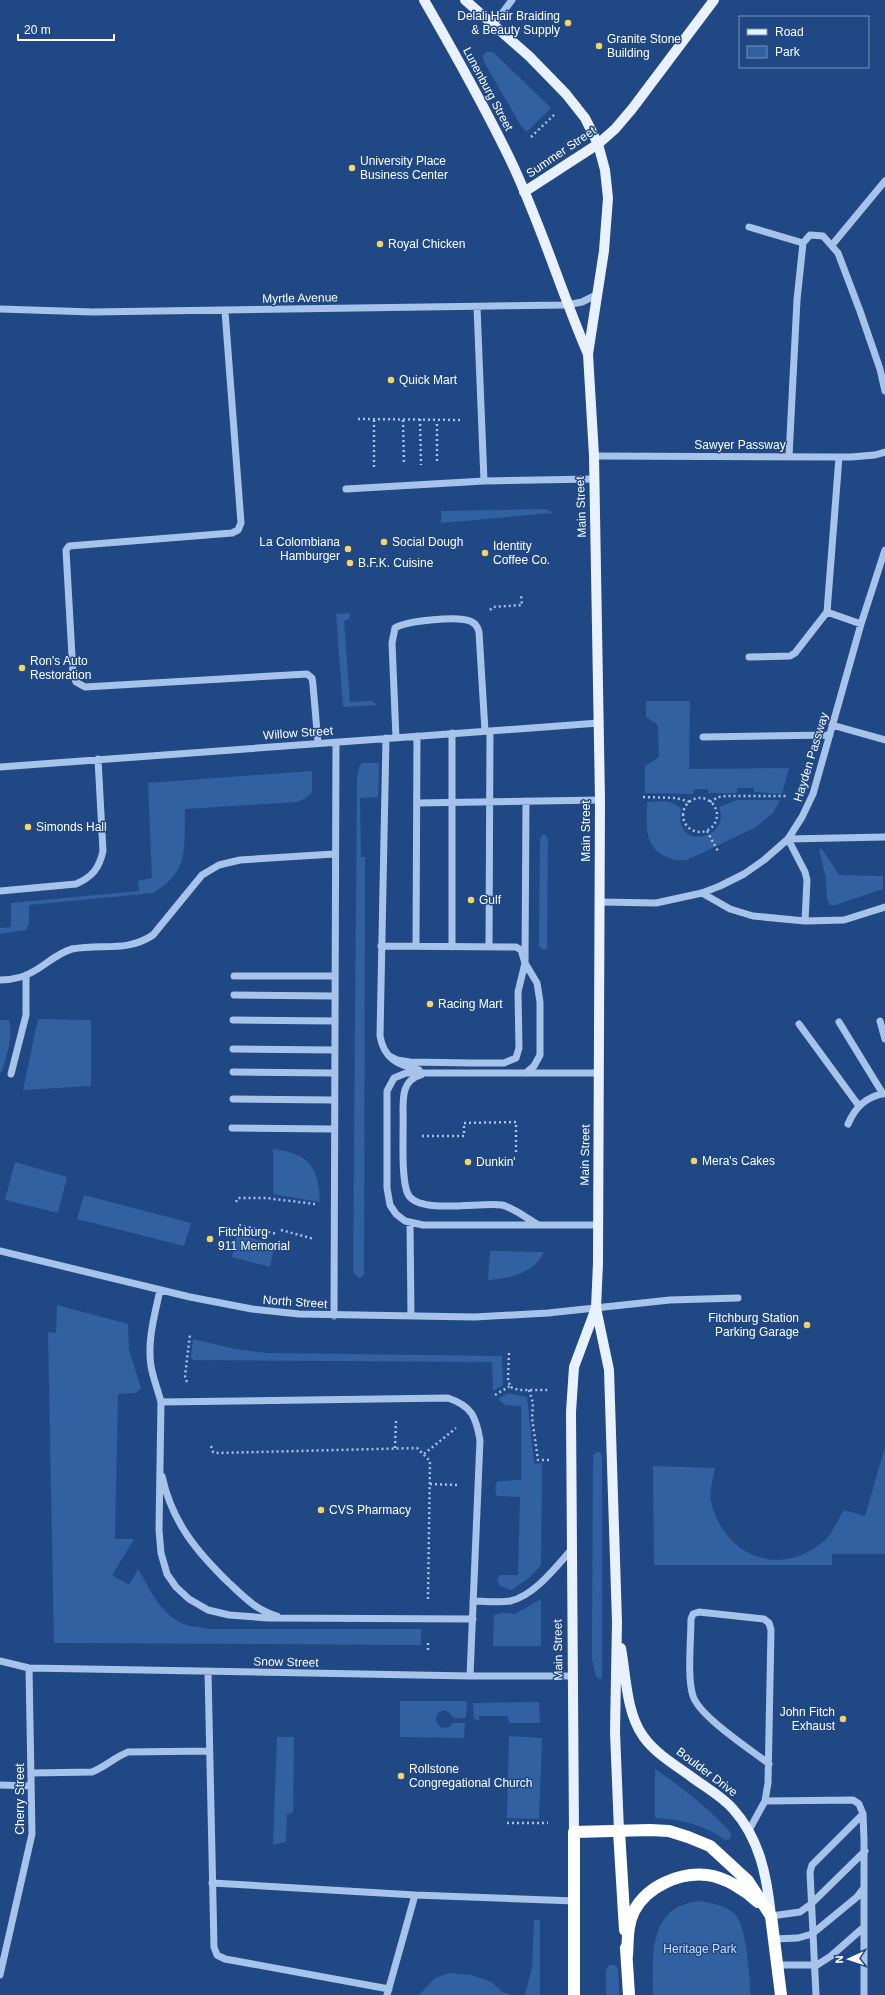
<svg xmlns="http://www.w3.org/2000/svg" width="885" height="1995" font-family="Helvetica,sans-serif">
	<rect width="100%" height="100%" fill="#1f4885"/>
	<path fill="#3261a2" d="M486 52H493L551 108 527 132 521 126 484 62 483 56Z
		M546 509 553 513 441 523V511Z
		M350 613 349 619 344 621 350 702 372 701 377 705 343 707 336 614Z
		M646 701H690L689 769 789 768 782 794 754 792V788H737V793H708V789H694L693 794 645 793V766L659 757 658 725 646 717Z
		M362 763H379L378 797 360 798 361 857H365L364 1275 359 1278 353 1272 357 780 359 767Z
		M312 771V792L306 798 297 802 185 809C184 846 190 872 153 893L29 905V924L26 930 0 934V928L11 927V903L139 891 138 881 152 878 148 783Z
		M737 800H780L773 813 756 827 687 860C678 861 671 860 663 855 643 845 647 822 647 802 658 801 673 799 681 809 672 852 732 840 719 807Z
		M542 835H545L548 839 547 947V949H542L539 946 540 840Z
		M821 848 839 875 883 876V889L835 905H830L827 900 826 878 819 850Z
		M38 1019 91 1020V1086L23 1090Z
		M0 1020H9C14 1037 6 1055 2 1072L0 1071Z
		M273 1149C310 1154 318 1166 320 1202L273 1194Z
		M15 1162 67 1177 58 1213 5 1200Z
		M84 1195 191 1223 184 1246 77 1219Z
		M237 1235 275 1244 270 1267 232 1257Z
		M490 1251 544 1252C533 1274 511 1278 488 1280Z
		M57 1305 128 1324 129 1350 141 1388 136 1393 118 1394 115 1539H133V1541L112 1575 129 1585 138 1569C150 1589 161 1616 186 1625 192 1627 200 1627 207 1629H421V1645L54 1643 48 1332 56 1333Z
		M193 1339 235 1349 267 1353 502 1356 503 1385 493 1391 492 1362 193 1360 191 1357Z
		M508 1393 527 1397 534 1462 535 1464 542 1463 541 1565 529 1578 511 1590 500 1586 497 1578 501 1575H518L520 1497 497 1496C495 1490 494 1486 498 1481L521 1480V1406L505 1405 498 1399Z
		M885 1447V1554H832V1565H654L653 1466 715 1468C713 1478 709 1492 711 1501 723 1556 780 1579 824 1541 832 1534 838 1520 844 1510L865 1516Z
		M597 1452H600L602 1456V1678L599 1679 596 1676 592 1659 593 1455Z
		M541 1599V1646H493L494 1615 502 1613 515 1614Z
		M400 1701H467L466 1718H453L450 1713 444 1710 438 1713C434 1719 437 1725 442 1728L449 1727 453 1723H465L464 1738 400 1737Z
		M539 1702 540 1723H509L508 1716H479V1720L474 1719 473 1703Z
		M509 1736 542 1738 539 1819 507 1818Z
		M277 1737H294L293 1813 287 1814 286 1842 273 1845Z
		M655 1769C682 1788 709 1808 731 1833L730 1839 725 1840C706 1825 679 1819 655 1818Z
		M699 1901C711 1903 731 1906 738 1918 747 1934 749 1975 751 1995H653C653 1956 647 1907 699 1901Z
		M534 1920H540V1995H525L532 1968Z
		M610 1965H615L618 1969 619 1995H606V1970Z
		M450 1973 472 1975 492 1982 502 1992 514 1995H419L435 1978Z"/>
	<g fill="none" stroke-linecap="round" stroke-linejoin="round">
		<path stroke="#a7c3ea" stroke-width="2.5" stroke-dasharray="2 3" stroke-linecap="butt" d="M531 137 554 115
			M358 419 462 420
			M420 419 421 465
			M403 420 404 465
			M437 424V464
			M374 467V419
			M490 610 493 607 522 605 521 595
			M643 797 676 798 690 802
			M683 815a17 17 0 1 1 34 0a17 17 0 1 1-34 0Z
			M710 802 718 797 726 796H786
			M707 831 719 853
			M422 1136H464V1123L516 1122V1155
			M236 1202 238 1198H266L315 1204
			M239 1225 277 1234
			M281 1230 314 1239
			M509 1353 508 1378 510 1387 519 1390H549
			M187 1382 185 1376 190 1334
			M529 1390 533 1403 532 1418 538 1460H549
			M495 1395 510 1386
			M211 1446 213 1452 218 1453 417 1448 430 1461 428 1599
			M395 1448 396 1419
			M424 1454 456 1428
			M430 1484 457 1485
			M428 1650V1640
			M507 1823H548"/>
		<path stroke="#a7c3ea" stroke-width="7" d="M494 24 512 0
			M749 227 803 243
			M832 245 885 181
			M477 307 484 481
			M0 309 93 312 567 305 582 302 598 294
			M225 311 241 523 238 530 232 533 69 546 66 550 73 674 76 682 85 687 307 674 312 678 313 685 318 743
			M594 456 851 457 875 455 885 452
			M789 456 797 300 803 243 810 235 823 236 838 253 860 311 880 369 885 391
			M346 489 484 481 594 479
			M827 612 861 624
			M749 657 790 656 795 653 827 612 839 457
			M832 725 885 740
			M703 737 830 735
			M386 738 380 1036C384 1059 398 1065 419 1070
			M396 738 392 643 395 628C406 621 460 615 472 622 476 624 478 628 479 632L485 731
			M0 767 599 723
			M417 803 600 800
			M788 839 885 837
			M788 839 805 872 807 880 805 921
			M0 891 76 884C92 877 99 869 103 851L98 759
			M702 893 730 909 753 916 805 921 844 920 885 907
			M600 902 656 903 702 893 720 886 744 874 764 860 788 839 802 817 813 794 861 624 885 550
			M381 946 507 947H516L521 950 525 963 537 983 540 1002V1055L534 1066 526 1073
			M416 946 417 736
			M452 947V733
			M489 947 490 731
			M234 976H334
			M0 980C7 980 14 979 21 977 40 972 53 954 72 949 101 943 126 953 153 935L202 875 219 865 240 860 334 854
			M234 995 334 996
			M233 1020 334 1021
			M880 1021 885 1039
			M839 1022 883 1094
			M799 1024 859 1106
			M233 1049 334 1050
			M389 1056 397 1060 410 1062 471 1063H504L516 1058 519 1048 518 992 525 963 526 801
			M233 1072 333 1073
			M11 1074 26 1015V975
			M421 1075C403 1080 403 1095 403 1111 404 1130 400 1183 409 1196 422 1214 481 1202 502 1205 514 1208 526 1218 537 1224
			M233 1099 333 1100
			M848 1124C856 1106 865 1098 885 1093
			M232 1128 333 1129
			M410 1222 411 1316
			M598 1225H423L405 1221 396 1214 390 1205 387 1188V1091L394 1078 406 1073H600
			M0 1251 190 1297 252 1309 299 1314 475 1317 548 1313 670 1300 738 1298
			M160 1290C155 1314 147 1340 151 1366 153 1378 158 1390 161 1402L448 1398C472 1406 476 1417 480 1440L470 1676
			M334 1316 336 742
			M161 1402 159 1530 161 1553 167 1574 176 1587 189 1599 208 1610 229 1615 268 1618 473 1619
			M162 1476C172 1522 196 1551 229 1583 244 1597 256 1610 277 1616
			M473 1601C485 1601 499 1603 510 1601 534 1596 556 1567 571 1550
			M0 1661 29 1668 470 1676H572
			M208 1671 214 1947 217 1955 225 1959 389 1989
			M31 1773 92 1772C105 1767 115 1757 128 1752L209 1751
			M0 1785 31 1786
			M765 1801 853 1800 859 1804 863 1814 864 1839V1995
			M748 1832 765 1801 768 1783 771 1630 769 1623 764 1619 699 1612 693 1614 691 1619C691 1640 687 1678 693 1696 700 1717 750 1749 769 1764
			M212 1883 415 1895
			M771 1916 800 1912 811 1904 865 1851
			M774 1939 798 1938 812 1934 857 1897 864 1888
			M777 1965H817L831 1956 864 1927
			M0 1975 32 1834 29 1668
			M387 1995 415 1895 575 1901
			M816 1995 810 1872 812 1865 863 1814"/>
		<path stroke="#eaf1fe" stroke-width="10" d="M424 0C454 52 483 104 509 157 540 221 560 289 588 354
			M465 0 529 56 566 94 585 118 598 144 605 170 608 198 604 251 588 354 594 456 600 800 598 1263 596 1308 609 1370 617 1622 615 1732 619 1831
			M524 192 598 144 615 129 632 109 714 0
			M621 1648C626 1675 626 1712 643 1736 654 1752 673 1764 689 1775 703 1786 721 1795 733 1809 760 1839 767 1877 771 1916
			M574 1832 571 1412 574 1367 596 1308"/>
		<path stroke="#fff" stroke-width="12" d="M619 1831 625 1930
			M626 1948 629 1995
			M627 1956C628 1940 627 1925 634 1911 647 1886 680 1872 707 1875 725 1877 745 1890 758 1902
			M574 1995V1832L650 1830 669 1831 688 1837 710 1846 748 1881 771 1916 781 1995"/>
	</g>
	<g fill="#f8d366" stroke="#1f4885" stroke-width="1.5">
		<circle cx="568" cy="23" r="4"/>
		<circle cx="599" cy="46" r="4"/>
		<circle cx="352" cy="168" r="4"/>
		<circle cx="380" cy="244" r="4"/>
		<circle cx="391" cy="380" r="4"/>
		<circle cx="384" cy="542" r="4"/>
		<circle cx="348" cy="549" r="4"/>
		<circle cx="485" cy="553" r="4"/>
		<circle cx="350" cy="563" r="4"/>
		<circle cx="22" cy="668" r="4"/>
		<circle cx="28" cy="827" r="4"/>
		<circle cx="471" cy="900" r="4"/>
		<circle cx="430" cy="1004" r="4"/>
		<circle cx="694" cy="1161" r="4"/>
		<circle cx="468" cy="1162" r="4"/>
		<circle cx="210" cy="1239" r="4"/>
		<circle cx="807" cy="1325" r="4"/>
		<circle cx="321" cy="1510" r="4"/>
		<circle cx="843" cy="1719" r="4"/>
		<circle cx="401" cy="1776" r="4"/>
	</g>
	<g text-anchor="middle" stroke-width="3" stroke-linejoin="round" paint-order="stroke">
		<g font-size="12" fill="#fff" stroke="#1f4885" text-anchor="start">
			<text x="560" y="20" text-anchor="end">Delali Hair Braiding<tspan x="560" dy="14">&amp; Beauty Supply</tspan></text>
			<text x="607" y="43">Granite Stone<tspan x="607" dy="14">Building</tspan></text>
			<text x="360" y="165">University Place<tspan x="360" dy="14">Business Center</tspan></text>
			<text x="388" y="248">Royal Chicken</text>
			<text x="399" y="384">Quick Mart</text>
			<text x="340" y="546" text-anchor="end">La Colombiana<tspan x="340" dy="14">Hamburger</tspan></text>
			<text x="392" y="546">Social Dough</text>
			<text x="493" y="550">Identity<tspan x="493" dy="14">Coffee Co.</tspan></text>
			<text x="358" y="567">B.F.K. Cuisine</text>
			<text x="30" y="665">Ron's Auto<tspan x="30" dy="14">Restoration</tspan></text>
			<text x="36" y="831">Simonds Hall</text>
			<text x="479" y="904">Gulf</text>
			<text x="438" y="1008">Racing Mart</text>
			<text x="702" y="1165">Mera's Cakes</text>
			<text x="476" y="1166">Dunkin'</text>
			<text x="218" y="1236">Fitchburg<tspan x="218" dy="14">911 Memorial</tspan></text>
			<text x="799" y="1322" text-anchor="end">Fitchburg Station<tspan x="799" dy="14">Parking Garage</tspan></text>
			<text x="329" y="1514">CVS Pharmacy</text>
			<text x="835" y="1716" text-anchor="end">John Fitch<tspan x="835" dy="14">Exhaust</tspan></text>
			<text x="409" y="1773">Rollstone<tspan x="409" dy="14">Congregational Church</tspan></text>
		</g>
		<g font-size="12" fill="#fff" stroke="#1f4885">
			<text transform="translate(488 89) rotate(62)" y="4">Lunenburg Street</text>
			<text transform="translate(561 152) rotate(-34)" y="4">Summer Street</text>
			<text transform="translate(300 298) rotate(-1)" y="4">Myrtle Avenue</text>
			<text x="740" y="449">Sawyer Passway</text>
			<text transform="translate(581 507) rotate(-92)" y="4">Main Street</text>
			<text transform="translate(298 733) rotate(-4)" y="4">Willow Street</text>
			<text transform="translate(811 757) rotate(-73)" y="4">Hayden Passway</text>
			<text transform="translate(586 831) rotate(-90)" y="4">Main Street</text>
			<text transform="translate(585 1155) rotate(-89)" y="4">Main Street</text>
			<text transform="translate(295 1302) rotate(4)" y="4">North Street</text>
			<text transform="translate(558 1650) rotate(-91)" y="4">Main Street</text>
			<text transform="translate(286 1662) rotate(1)" y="4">Snow Street</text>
			<text transform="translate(707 1772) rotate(37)" y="4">Boulder Drive</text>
			<text transform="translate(20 1799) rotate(-90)" y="4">Cherry Street</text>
		</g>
		<g font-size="12" fill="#cbdef7" stroke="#1f4885">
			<text x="700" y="1953">Heritage Park</text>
		</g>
	</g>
	<rect x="739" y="16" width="130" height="52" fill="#1f4885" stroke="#7991b6"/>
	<rect x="747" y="29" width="20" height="6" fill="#eaf1fe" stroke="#7991b6"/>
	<text x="775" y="36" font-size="12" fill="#ffffff">Road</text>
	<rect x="747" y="46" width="20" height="12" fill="#3261a2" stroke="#7991b6"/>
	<text x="775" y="56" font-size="12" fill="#ffffff">Park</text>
	<g transform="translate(849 1959) rotate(267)" stroke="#1f4885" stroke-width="3" paint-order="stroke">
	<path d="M0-3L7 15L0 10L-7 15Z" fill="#ffffff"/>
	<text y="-6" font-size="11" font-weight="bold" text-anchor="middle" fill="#ffffff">N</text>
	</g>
	<path d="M18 34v6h96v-6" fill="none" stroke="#ffffff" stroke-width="2"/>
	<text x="24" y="34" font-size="12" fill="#ffffff" stroke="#1f4885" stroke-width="3" paint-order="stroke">20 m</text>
</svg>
